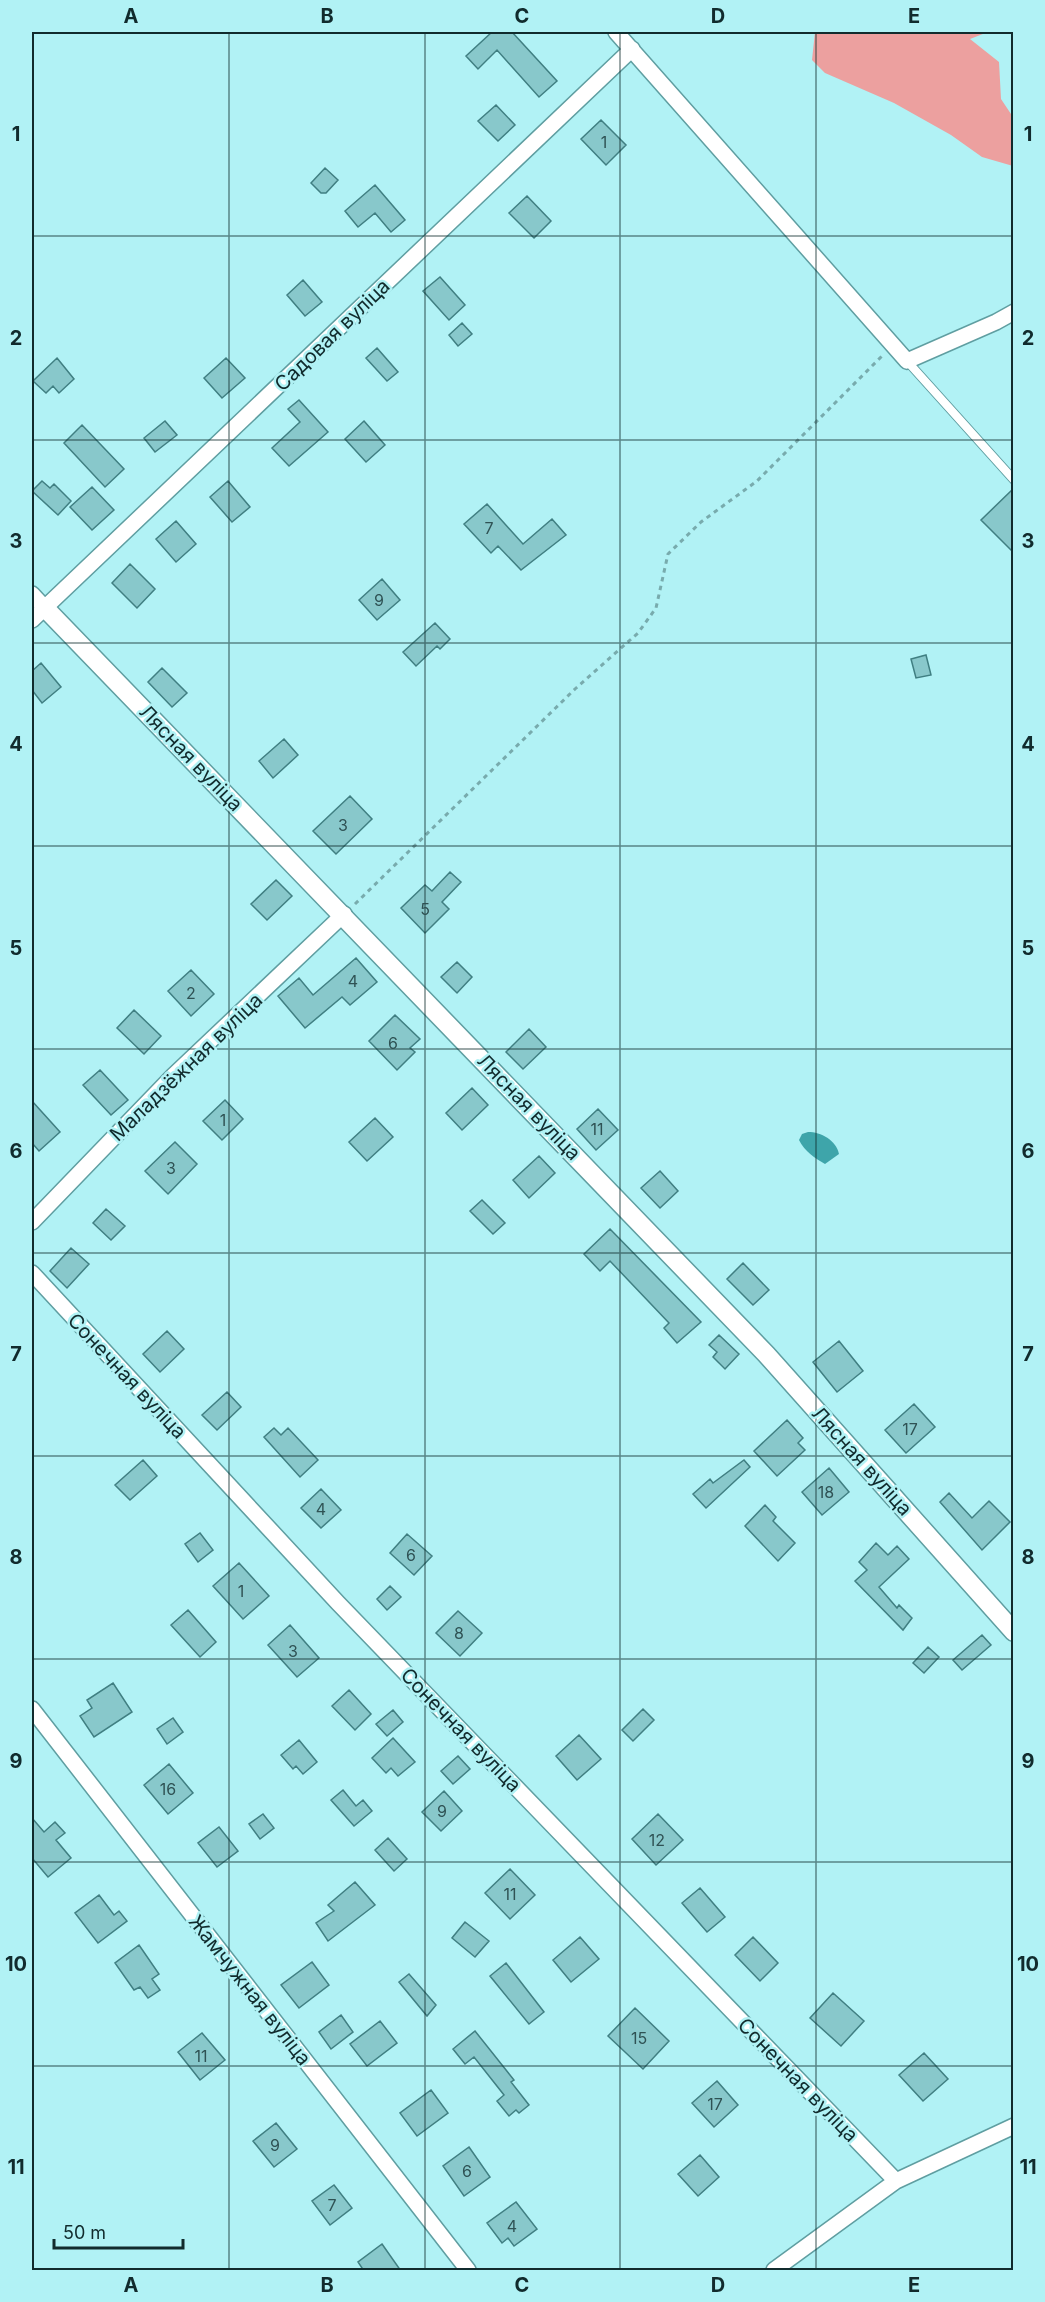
<svg xmlns="http://www.w3.org/2000/svg" width="1045" height="2302" font-family="Inter,sans-serif">
	<rect width="100%" height="100%" fill="#b1f2f5"/>
	<path fill="#eca09f" d="M815 32H988L970 39 999 62 1001 99 1013 117V166L982 157 951 135 894 103 825 73 812 60Z"/>
	<path fill="#3ea5aa" d="M808 1132C821 1132 836 1140 839 1154L825 1164C815 1158 805 1152 799 1140L802 1134Z"/>
	<path fill="#88c8cb" stroke="#407f82" stroke-width="1.5" d="M492 32H512L557 81 539 97 497 50 478 69 466 56Z
		M496 105 515 125 498 141 478 121Z
		M601 120 626 145 606 165 581 139Z
		M325 168 338 180 326 193H321L311 183Z
		M375 185 405 220 391 232 375 213 358 227 345 211Z
		M527 196 551 221 534 238 509 213Z
		M440 277 465 305 449 320 423 291Z
		M303 280 322 302 305 316 287 295Z
		M462 323 472 334 458 346 449 335Z
		M377 348 398 372 387 381 366 358Z
		M57 358 74 379 59 393 53 386 46 393 33 381Z
		M226 358 245 378 222 398 204 378Z
		M299 400 328 432 289 466 272 448 300 422 288 409Z
		M165 421 177 435 155 452 144 438Z
		M364 421 385 445 366 462 345 439Z
		M82 425 124 469 105 487 64 443Z
		M42 481 50 488 54 484 71 501 58 515 32 491Z
		M228 481 250 507 232 522 210 497Z
		M92 487 114 510 92 530 70 507Z
		M1014 488V553L981 520Z
		M487 504 523 544 552 519 566 535 521 570 498 546 491 553 464 524Z
		M176 521 196 544 176 562 156 539Z
		M130 564 155 589 137 608 112 583Z
		M382 579 400 600 377 620 359 600Z
		M435 623 450 639 440 649 437 646 416 666 403 652Z
		M926 655 931 675 916 678 911 659Z
		M41 663 61 687 42 703 32 690V671Z
		M162 668 187 693 172 707 148 682Z
		M284 739 298 755 273 778 259 761Z
		M350 796 372 819 336 854 313 831Z
		M450 872 461 882 442 902 449 909 425 933 401 908 425 885 432 891Z
		M276 880 292 896 267 920 251 904Z
		M356 958 377 982 350 1005 342 997 305 1028 278 996 299 978 313 995Z
		M457 962 472 977 457 993 441 977Z
		M191 970 214 994 191 1016 168 991Z
		M134 1010 161 1036 144 1054 117 1028Z
		M395 1015 420 1039 410 1048 415 1052 397 1070 369 1041Z
		M529 1029 546 1047 523 1069 506 1052Z
		M100 1070 128 1100 111 1115 83 1085Z
		M472 1088 488 1105 462 1130 446 1113Z
		M225 1100 243 1119 222 1140 203 1121Z
		M32 1101 60 1132 39 1151 32 1143Z
		M598 1109 618 1130 596 1150 577 1129Z
		M375 1118 393 1137 367 1161 349 1142Z
		M175 1142 197 1164 168 1194 145 1171Z
		M539 1156 555 1173 529 1198 513 1180Z
		M660 1171 678 1191 660 1208 641 1188Z
		M482 1200 505 1223 493 1234 470 1211Z
		M106 1209 125 1226 111 1240 93 1223Z
		M610 1229 701 1322 677 1343 664 1328 669 1323 610 1261 600 1271 584 1254Z
		M71 1248 89 1264 67 1288 50 1271Z
		M743 1263 769 1290 753 1305 727 1279Z
		M167 1331 184 1349 160 1372 143 1354Z
		M719 1335 739 1354 725 1369 713 1357 717 1352 709 1345Z
		M839 1341 863 1371 837 1392 813 1362Z
		M227 1392 241 1407 217 1430 202 1415Z
		M914 1404 935 1427 906 1453 885 1430Z
		M787 1420 803 1438 798 1443 805 1450 777 1476 754 1451Z
		M274 1428 281 1435 288 1428 318 1460 300 1477 264 1437Z
		M143 1460 157 1476 130 1500 115 1485Z
		M744 1460 750 1467 706 1508 693 1494 710 1479 713 1483Z
		M829 1468 849 1492 822 1515 802 1492Z
		M321 1489 341 1510 321 1528 301 1508Z
		M949 1493 972 1518 989 1501 1010 1522 982 1550 940 1502Z
		M765 1505 776 1517 773 1521 795 1543 778 1561 745 1526Z
		M200 1533 213 1550 198 1562 185 1544Z
		M407 1534 432 1556 414 1575 390 1553Z
		M876 1543 888 1555 897 1546 909 1559 879 1587 897 1608 899 1605 912 1618 903 1630 855 1581 867 1570 859 1562Z
		M239 1563 269 1596 243 1619 213 1586Z
		M390 1586 401 1597 387 1610 377 1599Z
		M188 1610 216 1642 200 1657 171 1625Z
		M458 1611 482 1633 460 1656 436 1633Z
		M290 1625 319 1658 297 1677 268 1645Z
		M982 1635 991 1645 962 1670 953 1660Z
		M928 1647 939 1657 924 1673 913 1663Z
		M113 1683 132 1712 94 1737 80 1716 92 1708 87 1700Z
		M349 1690 371 1714 355 1730 332 1706Z
		M643 1709 654 1720 633 1741 622 1730Z
		M393 1710 403 1722 387 1736 376 1724Z
		M173 1718 183 1732 167 1744 157 1729Z
		M579 1735 601 1759 577 1780 556 1756Z
		M393 1738 415 1762 398 1776 391 1768 386 1773 372 1758Z
		M299 1740 317 1762 303 1774 296 1766 293 1769 281 1755Z
		M458 1756 470 1769 453 1784 441 1771Z
		M169 1764 193 1793 168 1814 144 1785Z
		M343 1790 356 1806 363 1800 372 1811 354 1826 331 1800Z
		M444 1791 462 1811 441 1831 422 1812Z
		M263 1814 274 1828 260 1839 249 1824Z
		M658 1814 683 1840 656 1865 632 1839Z
		M32 1818 44 1832 55 1822 65 1833 56 1840 71 1858 48 1877 32 1858Z
		M219 1827 238 1851 217 1867 198 1843Z
		M388 1838 407 1859 394 1871 375 1850Z
		M510 1869 535 1895 510 1919 485 1893Z
		M355 1882 375 1905 328 1941 316 1923 334 1911 328 1905Z
		M700 1888 725 1917 707 1932 682 1903Z
		M99 1895 114 1915 119 1911 127 1921 98 1943 75 1913Z
		M465 1922 489 1941 475 1957 452 1938Z
		M580 1937 599 1959 571 1982 553 1960Z
		M753 1937 778 1963 760 1981 735 1955Z
		M139 1945 159 1974 152 1979 160 1990 148 1998 140 1987 134 1990 115 1963Z
		M312 1962 329 1985 299 2008 281 1985Z
		M506 1963 544 2012 529 2024 490 1976Z
		M409 1974 436 2005 427 2016 399 1982Z
		M833 1993 864 2021 841 2046 810 2018Z
		M635 2008 669 2041 643 2069 608 2036Z
		M341 2015 353 2032 331 2049 319 2032Z
		M380 2021 397 2043 367 2066 350 2044Z
		M475 2031 514 2080 511 2082 529 2105 519 2113 516 2110 509 2116 497 2101 504 2095 474 2057 465 2064 453 2049Z
		M202 2033 225 2060 200 2080 178 2052Z
		M924 2053 948 2079 923 2101 899 2075Z
		M717 2081 738 2105 714 2127 692 2103Z
		M431 2090 448 2113 417 2136 400 2113Z
		M276 2123 297 2149 274 2167 253 2141Z
		M469 2147 490 2177 464 2196 443 2166Z
		M700 2155 719 2177 698 2196 678 2174Z
		M334 2185 352 2208 330 2225 312 2201Z
		M516 2202 537 2229 514 2246 508 2238 502 2243 487 2223Z
		M382 2244 401 2271H364L358 2262Z"/>
	<g fill="none" stroke-linecap="round" stroke-linejoin="round">
		<defs>
			<path id="service" d="M907 361 1014 480"/>
			<path id="minor" d="M616 32 907 361 996 322 1014 312
				M32 594 45 608
				M32 620 632 49
				M32 1222 173 1076 344 914
				M32 1273 338 1603 896 2181
				M32 1709 468 2270
				M774 2270 896 2181 1014 2126"/>
			<path id="tertiary" d="M45 608 766 1354 1014 1632"/>
		</defs>
		<use href="#service" stroke="#5f9ea1" stroke-width="10"/>
		<use href="#minor" stroke="#5f9ea1" stroke-width="18"/>
		<use href="#tertiary" stroke="#5f9ea1" stroke-width="21"/>
		<path stroke="#78abad" stroke-width="3" stroke-dasharray="4.5 4.5" stroke-linecap="butt" d="M355 904 575 689 638 633 656 608 668 554 701 522 757 481 882 356"/>
		<use href="#service" stroke="#fff" stroke-width="8"/>
		<use href="#minor" stroke="#fff" stroke-width="15"/>
		<use href="#tertiary" stroke="#fff" stroke-width="18"/>
	</g>
	<path fill="none" stroke="#112b2d" stroke-width="1.5" stroke-opacity="0.55" d="M229 32V2270M425 32V2270M620 32V2270M816 32V2270M32 236H1014M32 440H1014M32 643H1014M32 846H1014M32 1049H1014M32 1253H1014M32 1456H1014M32 1659H1014M32 1862H1014M32 2066H1014"/>
	<g text-anchor="middle" stroke-width="5" stroke-linejoin="round" paint-order="stroke">
		<g font-size="16" fill="#2f5254">
			<text x="604" y="148">1</text>
			<text x="489" y="534">7</text>
			<text x="379" y="606">9</text>
			<text x="343" y="831">3</text>
			<text x="425" y="915">5</text>
			<text x="353" y="987">4</text>
			<text x="191" y="999">2</text>
			<text x="393" y="1049">6</text>
			<text x="223" y="1126">1</text>
			<text x="597" y="1135">11</text>
			<text x="171" y="1174">3</text>
			<text x="910" y="1435">17</text>
			<text x="826" y="1498">18</text>
			<text x="321" y="1515">4</text>
			<text x="411" y="1561">6</text>
			<text x="241" y="1597">1</text>
			<text x="459" y="1639">8</text>
			<text x="293" y="1657">3</text>
			<text x="168" y="1795">16</text>
			<text x="442" y="1817">9</text>
			<text x="657" y="1846">12</text>
			<text x="510" y="1900">11</text>
			<text x="639" y="2044">15</text>
			<text x="201" y="2062">11</text>
			<text x="715" y="2110">17</text>
			<text x="275" y="2151">9</text>
			<text x="467" y="2177">6</text>
			<text x="332" y="2211">7</text>
			<text x="512" y="2232">4</text>
		</g>
		<g font-size="20" fill="#112b2d" stroke="#b1f2f5">
			<text transform="translate(332 335) rotate(-44)" y="7">Садовая вуліца</text>
			<text transform="translate(191 758) rotate(46)" y="7">Лясная вуліца</text>
			<text transform="translate(186 1067) rotate(-44)" y="7">Маладзёжная вуліца</text>
			<text transform="translate(529 1107) rotate(46)" y="7">Лясная вуліца</text>
			<text transform="translate(127 1376) rotate(47)" y="7">Сонечная вуліца</text>
			<text transform="translate(862 1461) rotate(48)" y="7">Лясная вуліца</text>
			<text transform="translate(461 1730) rotate(46)" y="7">Сонечная вуліца</text>
			<text transform="translate(250 1990) rotate(52)" y="7">Жамчужная вуліца</text>
			<text transform="translate(798 2080) rotate(46)" y="7">Сонечная вуліца</text>
		</g>
	</g>
	<rect width="1045" height="2302" fill="none" stroke="#b1f2f5" stroke-width="66"/>
	<path d="M54 2239v9h129v-9" fill="none" stroke="#112b2d" stroke-width="3"/>
	<text x="63" y="2239" font-size="18" fill="#112b2d" stroke="#b1f2f5" stroke-width="4.5" paint-order="stroke">50 m</text>
	<rect x="33" y="33" width="979" height="2236" fill="none" stroke="#112b2d" stroke-width="2"/>
	<g font-size="20" text-anchor="middle" font-weight="bold" fill="#112b2d">
		<text x="131" y="23">A</text>
		<text x="327" y="23">B</text>
		<text x="522" y="23">C</text>
		<text x="718" y="23">D</text>
		<text x="914" y="23">E</text>
		<text x="16" y="141">1</text>
		<text x="1028" y="141">1</text>
		<text x="16" y="345">2</text>
		<text x="1028" y="345">2</text>
		<text x="16" y="548">3</text>
		<text x="1028" y="548">3</text>
		<text x="16" y="751">4</text>
		<text x="1028" y="751">4</text>
		<text x="16" y="955">5</text>
		<text x="1028" y="955">5</text>
		<text x="16" y="1158">6</text>
		<text x="1028" y="1158">6</text>
		<text x="16" y="1361">7</text>
		<text x="1028" y="1361">7</text>
		<text x="16" y="1564">8</text>
		<text x="1028" y="1564">8</text>
		<text x="16" y="1768">9</text>
		<text x="1028" y="1768">9</text>
		<text x="16" y="1971">10</text>
		<text x="1028" y="1971">10</text>
		<text x="16" y="2174">11</text>
		<text x="1028" y="2174">11</text>
		<text x="131" y="2292">A</text>
		<text x="327" y="2292">B</text>
		<text x="522" y="2292">C</text>
		<text x="718" y="2292">D</text>
		<text x="914" y="2292">E</text>
	</g>
</svg>
